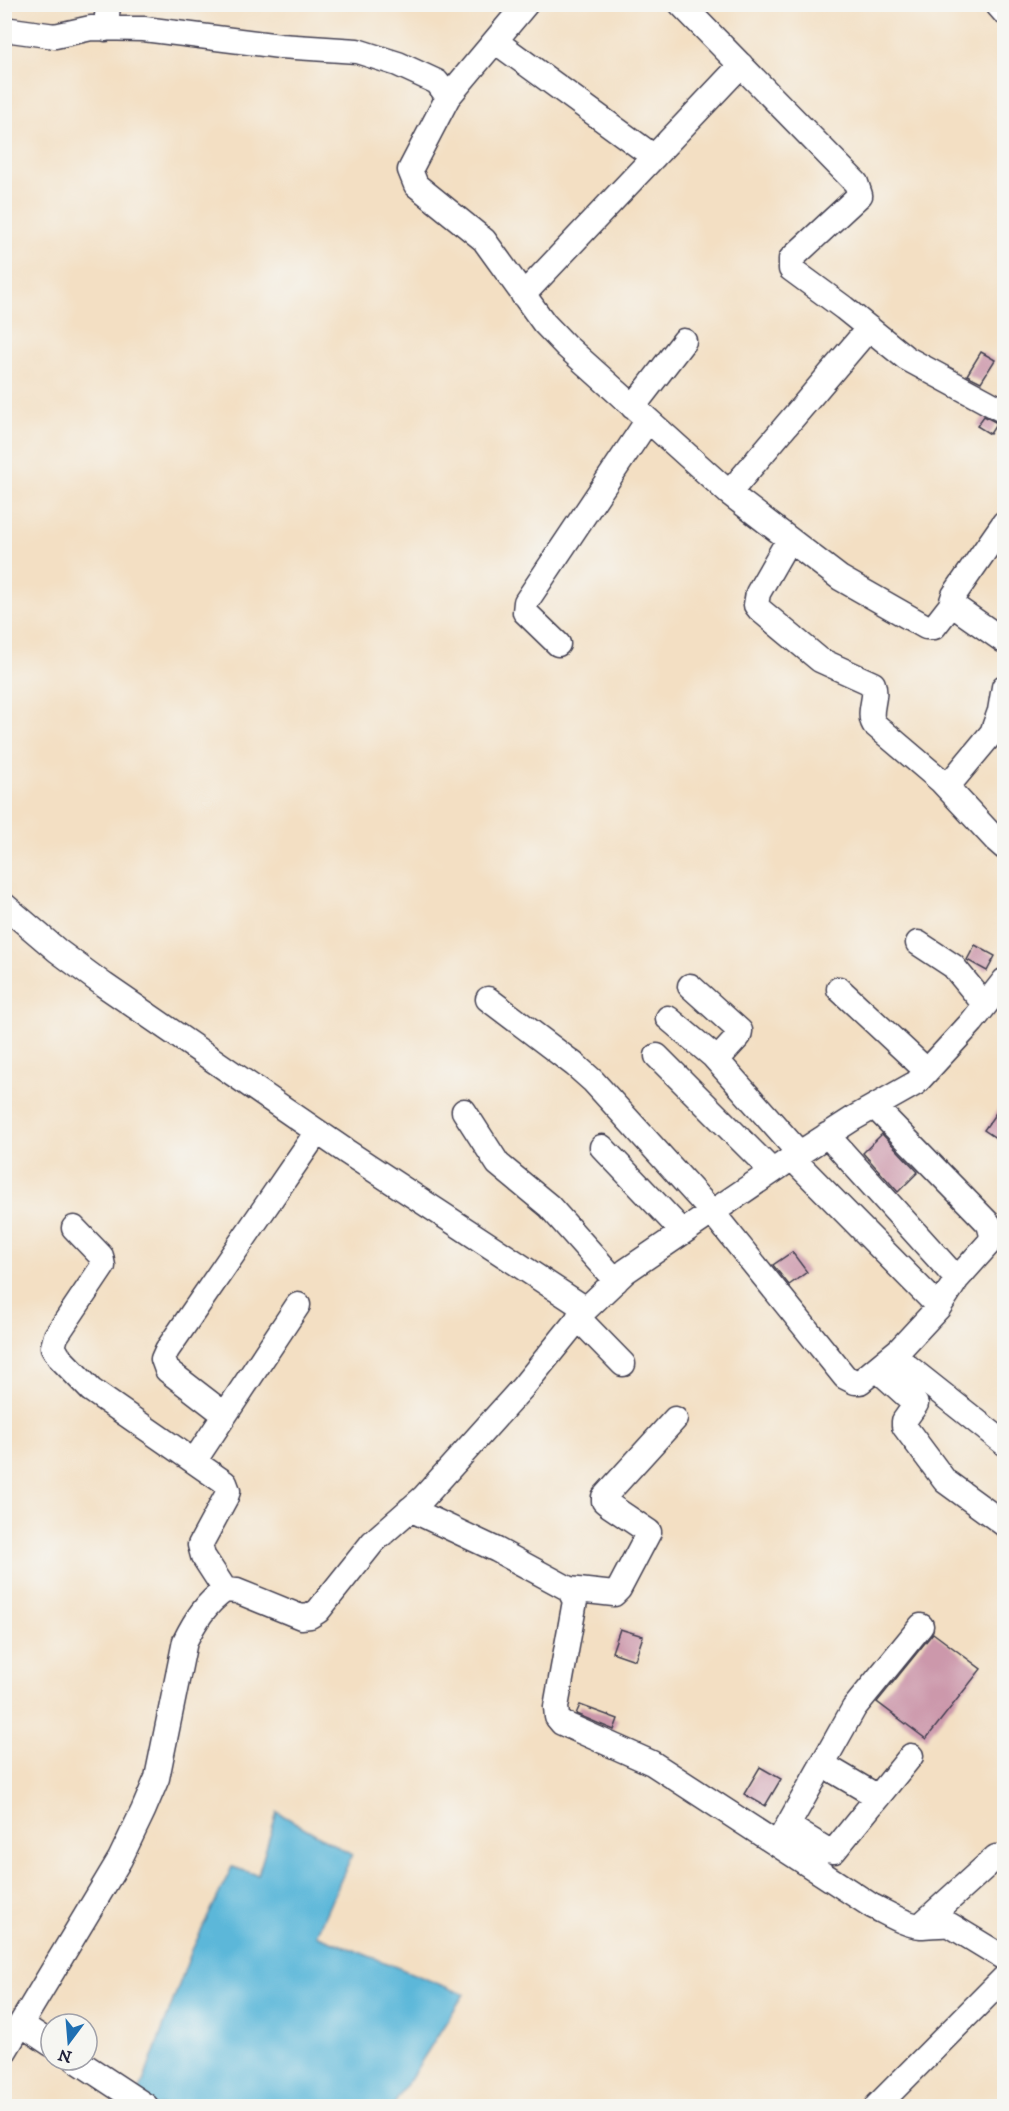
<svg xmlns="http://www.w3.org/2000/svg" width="1009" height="2111" font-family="'IM FELL DW Pica',serif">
	<rect width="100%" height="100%" fill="#f6f6f2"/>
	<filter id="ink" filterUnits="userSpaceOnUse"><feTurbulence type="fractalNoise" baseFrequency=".0167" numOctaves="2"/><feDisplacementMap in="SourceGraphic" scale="12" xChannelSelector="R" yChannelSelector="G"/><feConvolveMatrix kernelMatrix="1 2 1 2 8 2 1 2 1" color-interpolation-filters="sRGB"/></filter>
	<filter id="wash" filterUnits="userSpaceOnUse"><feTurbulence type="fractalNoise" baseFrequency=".008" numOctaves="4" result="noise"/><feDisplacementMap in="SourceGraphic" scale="24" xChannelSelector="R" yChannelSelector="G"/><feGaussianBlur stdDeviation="1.35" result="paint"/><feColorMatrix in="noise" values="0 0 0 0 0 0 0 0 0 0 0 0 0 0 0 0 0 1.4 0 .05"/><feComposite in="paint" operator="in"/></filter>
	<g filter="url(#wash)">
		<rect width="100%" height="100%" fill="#f3dfc3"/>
		<path fill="#5bb7d9" stroke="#3e6c8a" stroke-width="1.5" d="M277 1812 352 1855 316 1935 464 1994 393 2106H148L137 2098 192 1950 232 1867 258 1875Z"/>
		<g id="blocks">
			<path fill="#cc98ab" d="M981 352 995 360 981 382 967 375Z
				M984 416 997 423 990 434 977 426Z
				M975 945 995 956 987 971 967 960Z
				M1005 1100V1144L984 1130Z
				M882 1134 918 1172 898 1192 863 1153Z
				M792 1252 807 1272 789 1285 773 1265Z
				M620 1629 643 1636 635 1660 612 1652Z
				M933 1633 981 1669 926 1739 877 1702Z
				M580 1705 618 1719 614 1730 576 1714Z
				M760 1767 781 1779 765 1806 744 1794Z"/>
		</g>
	</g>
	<g filter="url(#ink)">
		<use href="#blocks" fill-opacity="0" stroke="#413e4f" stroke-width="1.5"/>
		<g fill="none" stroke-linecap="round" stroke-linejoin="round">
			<defs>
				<path id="minor" d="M681 4 856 183 860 195 791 259V269L844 308 906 358 1004 411
					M997 4 1004 12
					M4 29 55 36 91 28 144 29 280 46 357 51 398 64 437 82 448 97 410 170 416 185 484 240 544 323 566 346 729 493 869 328
					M106 29 108 4
					M495 41 654 157
					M448 97 526 4
					M523 295 741 65
					M633 407 684 341
					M729 493 840 578 926 627H934L948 609 954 606 1004 641
					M789 539 758 593 756 605 760 610 820 660 873 684C878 697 867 712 874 724L941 781 996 840 1004 847
					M950 607 954 595 1004 523
					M558 644 525 612 526 602 648 420
					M947 787 992 733 1000 711 1004 687
					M4 905 58 951 104 985 347 1152 586 1309
					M918 943 953 966 985 1005
					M690 986 740 1031 739 1036 717 1060
					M839 989 927 1071
					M488 999 575 1065 593 1081 712 1212 845 1377 855 1382H860L900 1349 939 1307
					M668 1018 713 1056 799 1153
					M657 1056 772 1171
					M464 1111 498 1164 549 1206 616 1281
					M827 1135 957 1279
					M602 1147 683 1232
					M792 1158 939 1307 957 1279 990 1242 992 1235 989 1224 875 1107
					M74 1228 101 1256 103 1266 56 1336 53 1347 59 1357 91 1390 225 1483 228 1491 226 1497 200 1545 203 1556 225 1590
					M578 1318 623 1364
					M893 1355 1004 1443
					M877 1369 916 1404 904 1421V1426L945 1481 1004 1524
					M224 1414 167 1370 163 1359 167 1350 317 1132
					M195 1460 298 1305
					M410 1509 497 1550 569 1589 575 1601 556 1707 557 1717 562 1723 652 1763 872 1906C887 1913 905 1925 921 1926 931 1926 940 1924 950 1925L1004 1958
					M569 1589 614 1594 619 1589 649 1532 609 1505 604 1501V1497L675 1419
					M822 1764 878 1797
					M788 1826 827 1850 834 1851 911 1756
					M778 1843 854 1708 921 1626
					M920 1926 996 1857
					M21 2024 51 2044
					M4 2052 120 1859 143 1811 157 1778 185 1641C195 1621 206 1603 225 1590L237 1591 301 1617 310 1616 318 1611 373 1542 424 1497 523 1387 586 1309 626 1271 792 1158 854 1118 916 1083 972 1022 1004 981
					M76 2060 146 2106
					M877 2106 1004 1978"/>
			</defs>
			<use href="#minor" stroke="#413e4f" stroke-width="27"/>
			<use href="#minor" stroke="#fff" stroke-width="24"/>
		</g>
	</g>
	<rect width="1009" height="2111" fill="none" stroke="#f6f6f2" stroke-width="24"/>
	<g transform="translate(69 2042) rotate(196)"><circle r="28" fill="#f6f6f2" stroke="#a1a1a9" stroke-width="1.5"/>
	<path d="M0-4.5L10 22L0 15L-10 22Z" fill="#1f6fb2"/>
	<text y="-9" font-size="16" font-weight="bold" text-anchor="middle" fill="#22223b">N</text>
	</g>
</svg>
